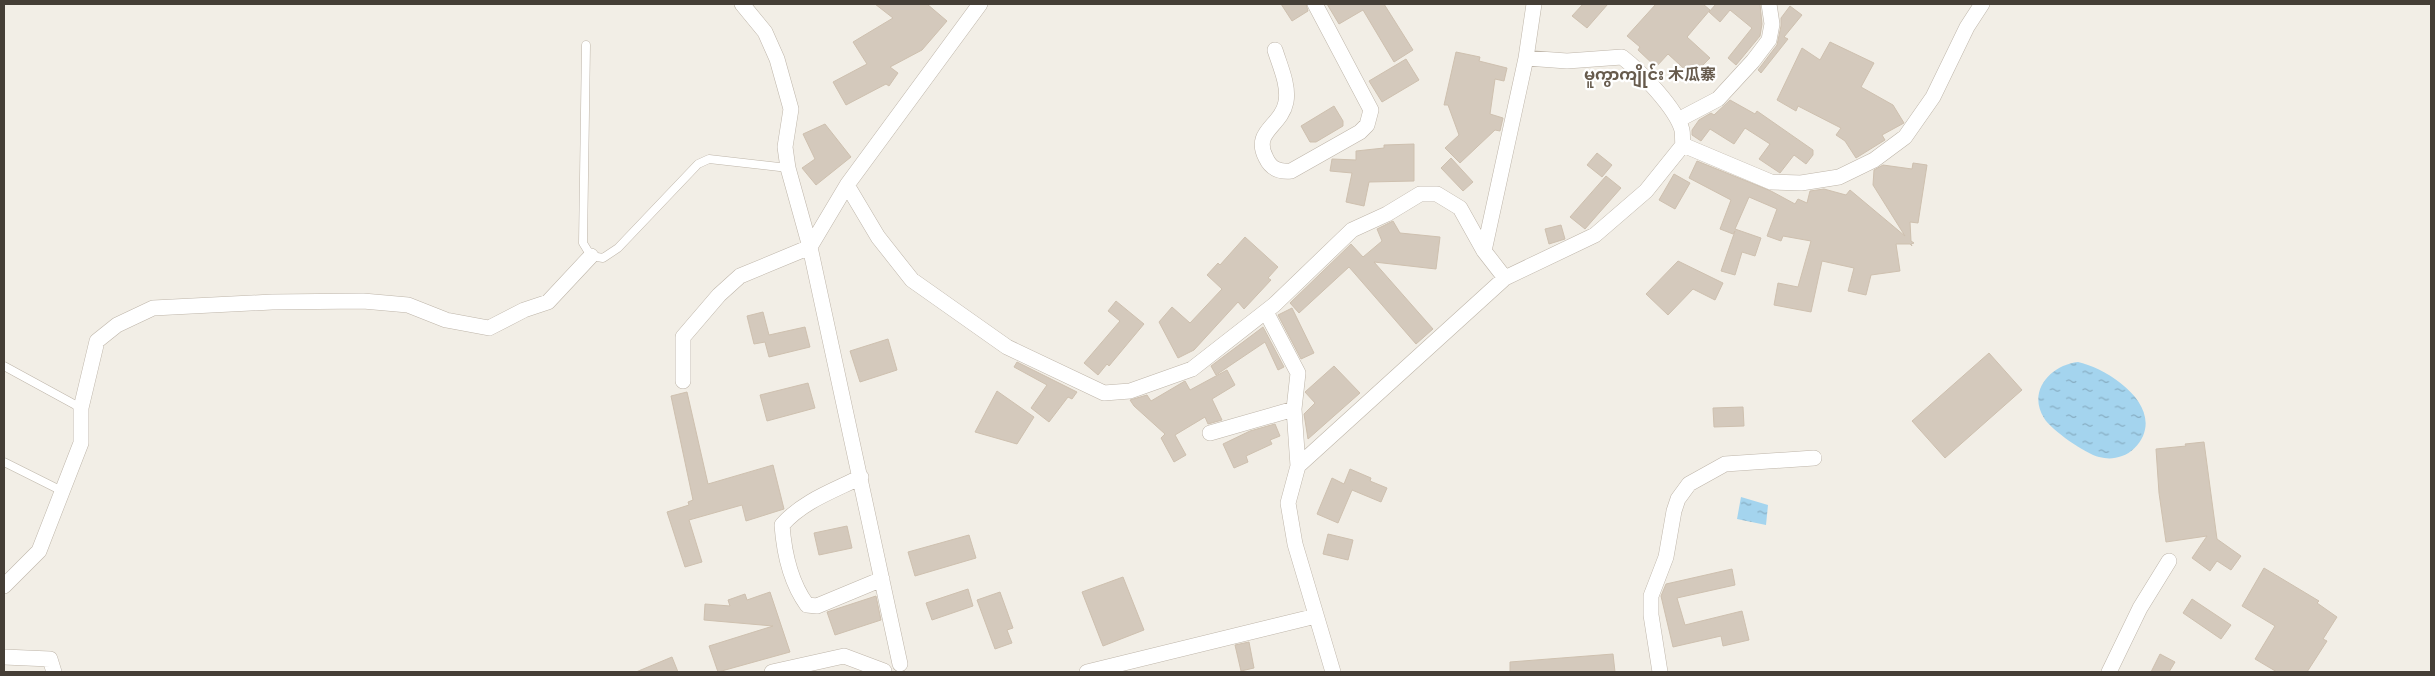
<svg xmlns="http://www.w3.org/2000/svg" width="2435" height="676" font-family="Raleway,'Noto Sans SC','Noto Sans Myanmar',sans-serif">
	<defs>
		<pattern id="water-ripples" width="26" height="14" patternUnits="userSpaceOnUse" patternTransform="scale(1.25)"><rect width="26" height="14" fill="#a4d4ee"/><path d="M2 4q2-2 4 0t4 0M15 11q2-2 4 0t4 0" fill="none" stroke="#87adc2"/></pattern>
	</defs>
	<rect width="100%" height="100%" fill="#f2eee6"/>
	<path fill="url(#water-ripples)" d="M2078 362C2106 368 2158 401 2143 436 2139 445 2131 453 2122 456 2114 459 2107 459 2099 457 2086 454 2051 430 2044 418 2027 391 2051 365 2078 362Z
		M1741 497 1768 505 1766 525 1737 519Z"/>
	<path fill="#d4c9bc" stroke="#cec0af" d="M875 4H927L947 21 922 50 890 67 898 73 889 86 886 84 846 105 833 82 867 64 853 42 893 18Z
		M1281 4H1306L1308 11 1292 21Z
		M1327 4H1384L1413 50 1394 62 1363 10 1339 24Z
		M1583 4H1608L1587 28 1572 16Z
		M1656 4H1703L1710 10 1687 37 1710 58 1692 76 1668 54 1656 67 1638 50 1640 47 1627 36Z
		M1716 4H1760L1762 24 1760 36 1736 65 1728 58 1752 28 1730 10 1720 22 1709 12Z
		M1790 6 1802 15 1784 37 1788 39 1761 73 1758 70 1777 45 1781 26V18Z
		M1830 42 1874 63 1861 87 1893 105 1904 123 1882 135 1885 140 1856 158 1845 141 1836 135 1841 128 1798 106 1796 111 1777 100 1802 48 1820 60Z
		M1456 52 1480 57 1479 61 1507 68 1504 81 1495 79 1490 114 1503 118 1500 131 1495 130 1460 163 1445 148 1459 135 1448 105H1444Z
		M1406 59 1419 80 1382 102 1369 81Z
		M1730 100 1755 114 1757 111 1813 150V155L1806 164 1794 155 1780 173 1759 159 1770 144 1745 128 1734 144 1710 129 1701 141 1692 135V130L1699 120 1711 113 1714 115Z
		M1334 106 1343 121V126L1316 142H1310L1301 126Z
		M825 124 851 157 816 185 802 168 815 159 803 134Z
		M1414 144V181L1369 182 1364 206 1346 202 1352 173 1330 171 1332 159 1356 160V151L1384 148V145Z
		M1597 153 1612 165 1602 177 1587 165Z
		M1451 158 1473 182 1463 191 1441 168Z
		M1697 161 1771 191 1795 204 1798 199 1807 203 1810 191 1824 189 1846 195 1850 190 1905 236 1873 185 1874 170 1883 165 1912 169 1913 163 1927 165 1918 223 1910 222 1911 241 1914 243 1911 244 1912 246 1910 244H1896L1900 271 1871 275 1866 295 1848 291 1854 268 1822 261 1811 312 1774 305 1778 283 1798 287 1811 241 1783 236 1781 241 1767 236 1777 209 1749 197 1735 229 1761 238 1755 256 1742 252 1735 275 1721 271 1735 231 1733 234 1720 229 1731 200 1689 178Z
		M1674 174 1690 183 1675 209 1659 200Z
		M1606 176 1621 188 1585 229 1570 217Z
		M1393 221 1400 233 1440 237 1436 269 1374 262 1433 329 1416 344 1349 267 1299 313 1290 303 1351 244 1363 257 1382 241 1377 229Z
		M1561 225 1565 239 1549 244 1545 229Z
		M1245 237 1278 267 1268 278 1271 280 1244 309 1238 302 1194 350 1178 358 1159 322 1172 307 1190 323 1222 289 1207 275 1218 263 1220 265Z
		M1678 261 1723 283 1715 300 1693 289 1668 315 1646 294Z
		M1116 301 1144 324 1109 366 1107 364 1098 375 1084 363 1120 321 1108 311Z
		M1292 308 1314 353 1301 359 1278 315Z
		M763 312 769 335 805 327 810 347 769 357 765 342 754 344 747 316Z
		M1263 327 1284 367 1278 370 1265 342 1216 375 1211 366Z
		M888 339 897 370 860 382 850 351Z
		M1989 353 2022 390 1945 458 1912 421Z
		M1017 362 1077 392 1072 399 1068 397 1049 422 1031 408 1047 385 1014 367Z
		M1334 366 1360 393 1308 439 1304 414 1315 403 1305 392Z
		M1227 370 1235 385 1212 399 1222 420 1208 424 1205 417 1175 435 1186 455 1174 462 1161 438 1165 434 1134 406 1130 400 1147 395 1151 401 1185 381 1190 390Z
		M808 383 815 408 767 421 760 395Z
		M997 391 1034 417 1017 444 975 432Z
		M687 392 708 484 773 465 784 509 746 521 742 505 689 520 702 562 685 567 667 512 689 505 688 502 693 500 671 396Z
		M1743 407 1744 426 1714 427 1713 408Z
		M1275 424 1280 436 1270 440 1272 444 1246 456 1248 462 1234 468 1223 444 1250 431Z
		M2204 442 2217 539 2241 556 2231 570 2217 561 2210 571 2192 558 2207 536 2166 542 2159 493 2156 449 2186 446 2185 444Z
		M1350 469 1371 478 1370 481 1387 488 1381 502 1352 490 1338 523 1317 514 1332 478 1344 484Z
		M847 526 852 548 819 555 814 533Z
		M1328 534 1353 540 1348 560 1323 554Z
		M969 535 976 558 915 576 908 552Z
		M2264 568 2319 601 2317 603 2337 617 2323 639 2327 641 2307 672H2277L2255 659 2275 626 2242 606Z
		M1732 569 1735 585 1677 598 1685 625 1742 611 1749 640 1723 646 1721 636 1673 647 1661 596 1666 584Z
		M1123 577 1144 630 1103 646 1082 592Z
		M968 589 973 606 932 620 926 603Z
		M770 592 790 652 718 672 709 646 773 626 704 620 705 604 730 606 728 600 745 594 747 600Z
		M1000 592 1013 628 1007 630 1012 643 995 649 977 600Z
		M876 596 881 620 835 635 827 612Z
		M2192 599 2231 625 2221 639 2183 613Z
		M1249 642 1254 668 1241 671 1235 645Z
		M1613 654 1615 672H1510V662Z
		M2160 654 2175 662 2169 672H2151Z
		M672 657 678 672H636Z"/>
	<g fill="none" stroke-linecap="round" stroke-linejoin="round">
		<defs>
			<path id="service" d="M586 45 583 243 591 256 603 258 618 248 698 164 709 159 788 168
				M4 366 81 408
				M4 462 62 491"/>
			<path id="minor" d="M742 4 765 32 777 59 791 109 785 147 788 168 810 247 900 664
				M1275 50C1280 66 1289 85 1286 102 1281 127 1252 131 1266 158 1271 169 1279 172 1291 171L1360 132 1367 125 1371 110 1315 4
				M1526 58 1567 61 1622 57C1640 71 1676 108 1682 130 1683 134 1682 140 1683 145
				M1678 120 1718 99 1753 61 1769 40 1772 24 1769 4
				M847 185 878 237 912 280 1007 347 1104 393 1130 391 1192 369 1274 305 1352 230 1387 214 1420 194H1437L1460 208 1484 251
				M1505 278 1595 235 1646 191 1683 145 1771 182 1801 183 1839 177 1874 160 1905 137 1933 97 1967 27 1982 4
				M1266 312 1298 373 1294 409 1298 466
				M683 381V337L719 295 740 276 810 247 847 185 980 4
				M1210 433 1294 409
				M861 477C833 491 803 501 782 525 784 552 791 583 807 605L817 606 882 579
				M4 586 39 551 81 443V408L97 341 117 325 153 308 272 302 363 301 408 305 446 320 489 328 524 310 548 302 591 256
				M4 657 50 659 54 672
				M772 672 844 656 884 671
				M1087 672 1316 616
				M1333 672 1295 544 1288 503 1298 466 1505 278 1484 251 1526 58 1534 4
				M1660 672 1651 615V596L1666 557 1674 511 1678 499 1689 484 1725 464 1814 458
				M2109 672 2140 608 2169 561"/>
		</defs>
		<use href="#service" stroke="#beb5a9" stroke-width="9"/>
		<use href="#minor" stroke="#beb5a9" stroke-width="16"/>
		<use href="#service" stroke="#fff" stroke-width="8"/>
		<use href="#minor" stroke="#fff" stroke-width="15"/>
	</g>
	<g text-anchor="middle" stroke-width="4.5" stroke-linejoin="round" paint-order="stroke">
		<g font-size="16" font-weight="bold" fill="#675b4d" stroke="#fff">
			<text x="1650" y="80">မူကွာကျိုင်း 木瓜寨</text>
		</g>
	</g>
	<rect width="2435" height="676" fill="none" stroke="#453e36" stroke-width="10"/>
</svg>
